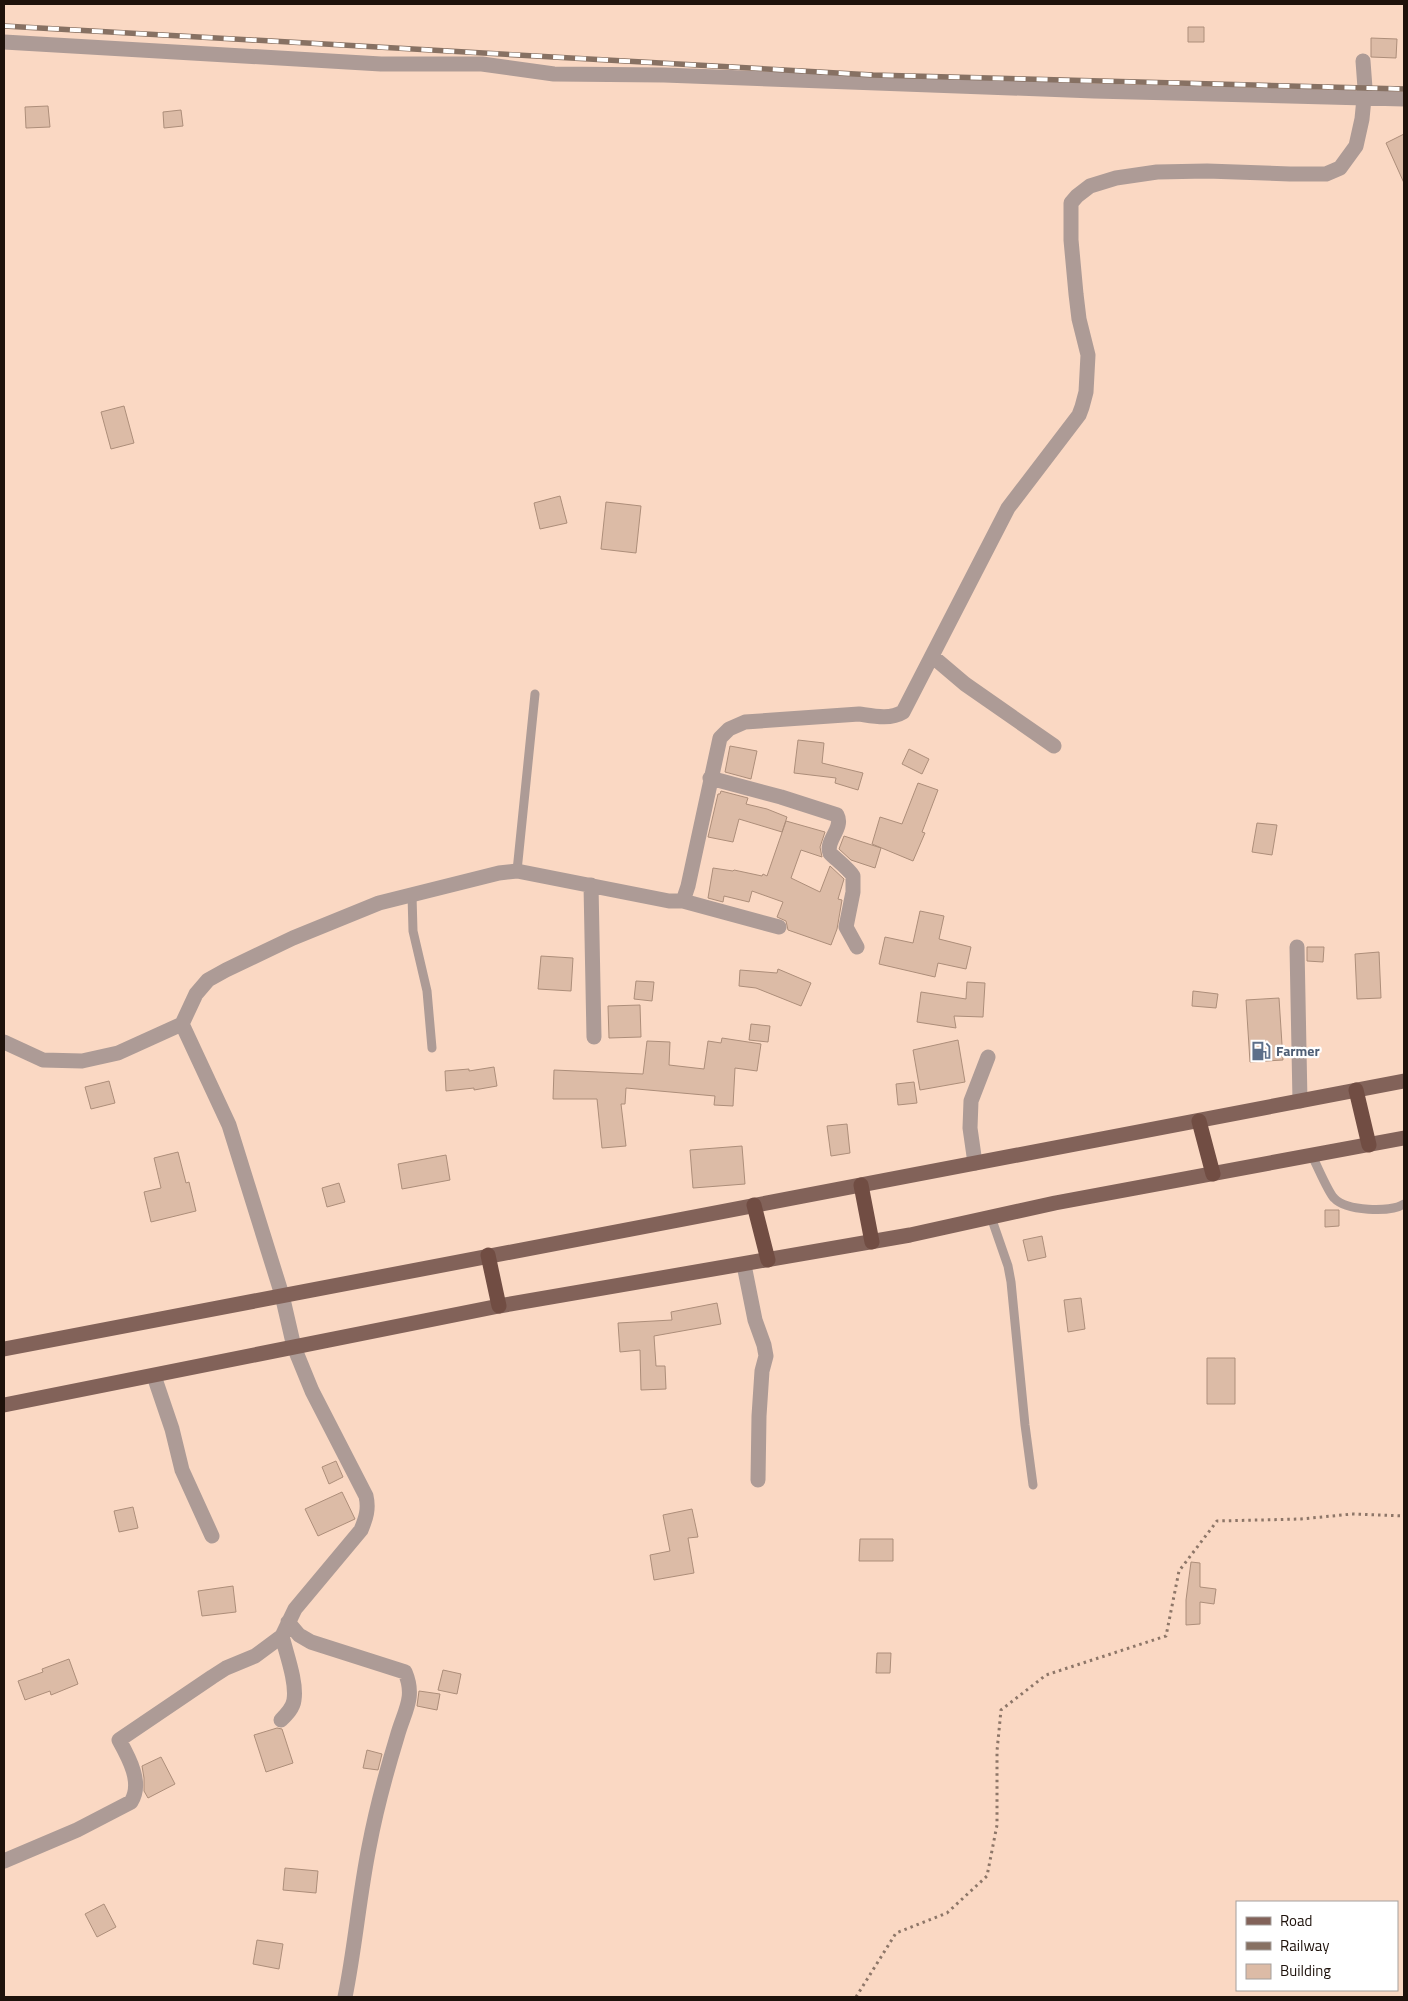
<svg xmlns="http://www.w3.org/2000/svg" width="1408" height="2001" font-family="'Titillium Web',sans-serif">
	<rect width="100%" height="100%" fill="#fad8c3"/>
	<path fill="#dcbba6" stroke="#ad8e7a" d="M1188 27H1204V42H1188Z
		M1371 38 1397 39 1396 58 1371 57Z
		M48 106 50 127 26 128 25 107Z
		M181 110 183 126 164 128 163 112Z
		M1404 134V183L1386 143Z
		M124 406 134 443 111 449 101 412Z
		M560 496 567 523 540 529 534 503Z
		M606 502 641 506 636 553 601 549Z
		M798 740 824 743 822 763 863 773 858 790 835 783 836 778 794 773Z
		M730 746 757 751 751 779 725 772Z
		M909 749 929 759 922 774 902 764Z
		M918 783 938 790 922 832 925 833 913 861 872 844 880 817 902 824Z
		M721 791 748 798 746 804 767 809 787 817 782 832 739 819 733 842 708 837 718 794H720Z
		M786 821 825 832 820 847 822 857 801 850 791 878 820 892 830 866 844 879 838 899 842 900 837 929 831 945 788 930 786 921 777 917 783 902 752 891 749 902 724 896 723 902 708 898 713 868 733 871 734 870 762 876 763 874 767 876Z
		M1257 823 1277 825 1272 855 1252 852Z
		M844 836 881 848 875 868 851 860 839 849Z
		M920 911 944 916 939 939 971 947 966 969 938 963 935 977 879 964 885 937 913 943Z
		M1307 947H1324L1323 962 1307 961Z
		M1379 952 1381 998 1357 999 1355 954Z
		M541 956 573 958 571 991 538 989Z
		M778 969 811 983 801 1006 756 988 739 986 740 970 777 973Z
		M636 981 654 982 652 1001 634 999Z
		M967 982 985 983 983 1017 954 1016 956 1028 917 1022 921 992 966 999Z
		M1193 991 1218 994 1216 1008 1192 1006Z
		M1279 998 1283 1060 1250 1062 1246 1000Z
		M640 1005 641 1037 609 1038 608 1006Z
		M751 1024 770 1026 768 1042 749 1040Z
		M722 1038 761 1044 757 1071 735 1068 733 1106 714 1105 715 1096 626 1088 625 1104H621L626 1146 602 1148 597 1099H553L554 1070 643 1074 647 1041 670 1042 669 1065 704 1069 708 1041 721 1043Z
		M958 1040 965 1082 920 1090 913 1050Z
		M494 1067 497 1086 474 1090V1088L446 1091 445 1071 469 1069V1071Z
		M109 1081 115 1103 91 1109 85 1087Z
		M914 1082 917 1103 898 1105 896 1084Z
		M847 1124 850 1153 831 1156 827 1126Z
		M742 1146 745 1184 693 1188 690 1150Z
		M178 1152 186 1183 189 1182 196 1211 151 1222 144 1192 161 1188 154 1158Z
		M446 1155 450 1180 402 1189 398 1164Z
		M339 1183 345 1202 327 1207 322 1188Z
		M1325 1210H1339V1226L1325 1227Z
		M1042 1236 1046 1257 1028 1261 1023 1240Z
		M1081 1298 1085 1329 1068 1332 1064 1300Z
		M717 1303 721 1324 654 1336 656 1366H665L666 1389 641 1390 640 1350 620 1352 618 1323 672 1320 671 1312Z
		M1207 1358H1235V1404H1207Z
		M336 1461 343 1477 329 1484 322 1467Z
		M342 1492 355 1519 318 1536 305 1509Z
		M133 1507 138 1528 119 1532 114 1511Z
		M692 1509 698 1537 688 1538 694 1573 654 1580 650 1555 670 1551 663 1515Z
		M860 1539H893V1561H859Z
		M1191 1562 1200 1563V1587L1216 1589 1214 1604 1200 1602V1624L1186 1625V1600Z
		M233 1586 236 1612 202 1616 198 1591Z
		M877 1653H891L890 1673H876Z
		M69 1659 78 1684 51 1695 50 1691 25 1700 18 1681 43 1672 42 1669Z
		M443 1670 461 1674 457 1694 438 1690Z
		M419 1691 440 1694 437 1710 417 1706Z
		M277 1728 282 1729 293 1763 266 1772 254 1735Z
		M367 1750 382 1754 378 1770 363 1768Z
		M161 1757 175 1784 148 1798 144 1791V1778L142 1766Z
		M285 1868 318 1871 316 1893 283 1890Z
		M104 1904 116 1927 97 1937 85 1914Z
		M257 1940 283 1944 279 1969 253 1964Z"/>
	<g fill="none" stroke-linecap="round" stroke-linejoin="round">
		<path stroke="#8d7668" stroke-width="3" stroke-dasharray="2.5 4" stroke-linecap="butt" d="M856 1997 896 1933 947 1913 987 1876 997 1825V1751L1001 1710 1046 1675 1166 1636 1179 1571 1217 1521 1301 1519 1352 1514 1404 1516"/>
		<path stroke="#ad9b96" stroke-width="9" d="M517 871 535 694
			M412 895 413 931 427 991 432 1048
			M1312 1156C1317 1165 1328 1192 1334 1198 1346 1211 1390 1213 1404 1204
			M991 1217 1008 1266 1011 1282 1025 1425 1033 1485"/>
		<path stroke="#ad9b96" stroke-width="15" d="M4 42 381 64H482L554 74 664 75 1094 91 1404 99
			M932 656 965 684 1054 746
			M710 778 781 797 837 815C844 828 825 841 830 853 832 856 849 869 853 876V892L846 927 857 947
			M591 885 594 1037
			M683 901 779 927
			M1297 947 1300 1101
			M4 1042 43 1060 82 1061 118 1053 182 1024
			M975 1163 970 1128 971 1101 988 1057
			M744 1265 755 1320 764 1345 766 1356 762 1371 759 1416 758 1480
			M154 1376 172 1429 182 1470 212 1536
			M288 1622 299 1635 311 1642 405 1672C416 1698 404 1711 397 1737 386 1773 376 1810 369 1847 359 1897 355 1948 345 1997
			M281 1720C287 1714 293 1708 294 1700 297 1682 286 1653 282 1636
			M4 1861 77 1830 131 1802C143 1783 129 1758 119 1740L212 1677 226 1668 255 1656 282 1636 295 1609 361 1530C366 1518 369 1509 366 1496L312 1391 294 1347 282 1295 229 1125 182 1024 196 994 208 980 226 970 293 938 379 903 499 873 517 871 669 901H683L688 886 720 738 729 729 745 722 859 714C873 716 890 720 903 712L1008 508 1079 415 1082 407 1086 392 1088 355 1079 319 1076 294 1071 240V203L1077 196 1090 186 1116 178 1157 172 1207 171 1290 174H1326L1340 168 1356 146 1362 119 1365 88 1363 61"/>
		<path stroke="#826259" stroke-width="15" d="M4 1349 1404 1081
			M4 1405 499 1306 910 1235 1055 1203 1404 1138"/>
		<path stroke="#714d43" stroke-width="15" d="M1356 1090 1369 1145
			M1199 1121 1213 1174
			M861 1185 872 1242
			M754 1205 768 1260
			M488 1255 499 1306"/>
		<defs>
			<path id="rail" d="M4 26 873 75 1404 89"/>
		</defs>
		<use href="#rail" stroke="#877163" stroke-width="5.5"/>
		<use href="#rail" stroke="#fff" stroke-width="4" stroke-dasharray="11" stroke-linecap="butt"/>
	</g>
	<defs>
		<symbol id="fuel-bare" viewBox="-9 -9 18 18"><path d="M-5.5-6h7V0h2V4h1.3V-2.5L3-4.5l.8-.8L6-3V5H2.5V1h-1V6h-7ZM-4.2-4.7v3.2H.2V-4.7Z" fill="#5c6f8a" stroke="#fff" stroke-width="2.5" paint-order="stroke"/></symbol>
	</defs>
	<g fill-rule="evenodd">
		<use href="#fuel-bare" x="1247" y="1037" width="28" height="28"/>
	</g>
	<g text-anchor="middle" stroke-width="4.5" stroke-linejoin="round" paint-order="stroke">
		<g font-size="14" font-weight="bold" fill="#4e5e75" stroke="#fff" text-anchor="start">
			<text x="1276" y="1056">Farmer</text>
		</g>
	</g>
	<rect width="1408" height="2001" fill="none" stroke="#1e120b" stroke-width="10"/>
	<rect x="1236" y="1901" width="162" height="90" fill="#ffffff" stroke="#a5a09d"/>
	<rect x="1246" y="1917" width="25" height="8" fill="#826259" stroke="#a5a09d"/>
	<text x="1280" y="1926" font-size="15" fill="#1e120b">Road</text>
	<rect x="1246" y="1942" width="25" height="8" fill="#877163" stroke="#a5a09d"/>
	<text x="1280" y="1951" font-size="15" fill="#1e120b">Railway</text>
	<rect x="1246" y="1964" width="25" height="15" fill="#dcbba6" stroke="#a5a09d"/>
	<text x="1280" y="1976" font-size="15" fill="#1e120b">Building</text>
</svg>
